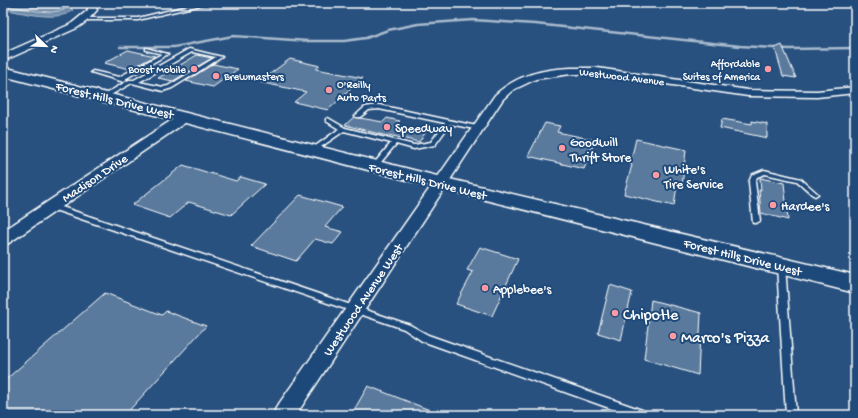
<svg xmlns="http://www.w3.org/2000/svg" width="858" height="418" font-family="'Gochi Hand',sans-serif">
	<rect width="100%" height="100%" fill="#28517f"/>
	<filter id="ink" filterUnits="userSpaceOnUse"><feTurbulence type="fractalNoise" baseFrequency=".025" numOctaves="2"/><feDisplacementMap in="SourceGraphic" scale="8" xChannelSelector="R" yChannelSelector="G"/><feConvolveMatrix kernelMatrix="1 2 1 2 8 2 1 2 1" color-interpolation-filters="sRGB"/></filter>
	<g filter="url(#ink)">
		<path fill="#718dab" stroke="#aabbcd" d="M3 3H66L73 10C59 23 20 12 3 9Z"/>
		<g fill="none" stroke-linecap="round" stroke-linejoin="round">
			<path stroke="#c6d1dd" stroke-width="1" d="M3 5 37 11 52 12 64 10V3"/>
			<path stroke="#aabbcd" stroke-width="2.5" d="M120 47H174L233 36 308 41H344L366 38 388 30 418 24 473 20 535 24 740 46 789 49 855 48"/>
		</g>
		<path fill="#5a7a9d" stroke="#fff" d="M782 45 796 78 783 76 775 48Z
			M128 50 155 56 130 69 104 63Z
			M197 55 212 58 173 81 158 78Z
			M290 59 320 66 316 69 363 78 328 110 294 102 306 92 259 82Z
			M213 64 238 69 213 87 186 81Z
			M354 117 383 122 387 118 400 121 396 125 426 132 419 142 388 135 387 136 345 125Z
			M722 119 752 124V121L767 124V138L720 128Z
			M545 123 560 126 557 132 595 140 584 169 528 156Z
			M636 139 686 150 682 186 677 185 674 206 624 194 632 165 630 164Z
			M183 165 236 181 241 177 265 184 231 215 189 202 170 218 132 205Z
			M760 178 784 183 788 220 761 213 759 190H761Z
			M300 195 342 207 325 227 343 232 333 244 315 239 296 261 251 246Z
			M480 247 518 259 492 316 456 304 473 272 467 270Z
			M610 285 632 292 621 340 598 333Z
			M105 293 162 315 166 311 206 326 125 415H3V382Z
			M651 300 701 313 698 375 644 359Z
			M368 386 440 414V415H351Z"/>
		<g fill="none" stroke-linecap="round" stroke-linejoin="round">
			<defs>
				<path id="service" d="M200 3H270L268 4 201 5 138 20H84L82 19 84 18H138Z
					M146 48 168 54 125 79 127 80 124 82 91 72 93 71 119 77 162 54 146 50Z
					M189 49 222 57 172 88 163 91 132 83 107 97H103L102 96 129 80H134ZM192 52 216 57 168 86 163 87 139 82Z
					M379 105 481 127 482 128 479 130 450 124 435 145 414 149 396 144 377 167 375 168 372 166 391 143 344 131 315 151 313 152 310 150 339 129 326 121V119L328 118 345 128 414 145 431 142 445 123 379 109 369 110 360 117H356L355 116 365 107Z
					M764 170 801 179 818 194 815 196 813 195 797 181 765 174 757 177 755 182 760 221 756 223H753L749 182 752 175Z
					M49 204H53L410 325 428 335 642 410 646 412 647 415H629L422 341 404 329 49 208 48 206Z
					M781 263 784 264 785 266 796 415H786L777 266 778 264Z"/>
				<path id="minor" d="M86 3H94L97 10 87 21 77 28 3 61V54L71 24 88 10Z
					M571 68H597L748 90 817 91 855 87V93L817 97 748 96 597 74H571L536 79 513 90 503 99 296 415H273L276 408 495 95C517 75 542 69 571 68Z
					M185 113 189 114 191 117 189 120 9 243 3 244V231L181 114Z"/>
				<path id="secondary" d="M3 67 441 177 855 275V293L434 187 3 76Z"/>
			</defs>
			<use href="#service" stroke="#fff" stroke-width="3"/>
			<use href="#minor" stroke="#fff" stroke-width="3"/>
			<use href="#secondary" stroke="#fff" stroke-width="3"/>
			<use href="#service" fill="#1f4a7a" fill-rule="evenodd"/>
			<use href="#minor" fill="#1f4a7a" fill-rule="evenodd"/>
			<use href="#secondary" fill="#1f4a7a" fill-rule="evenodd"/>
		</g>
	</g>
	<g fill="#ff9aa2" stroke="#1f4a7a" stroke-width="1.5">
		<circle cx="194" cy="69" r="4"/>
		<circle cx="768" cy="69" r="4"/>
		<circle cx="216" cy="76" r="4"/>
		<circle cx="329" cy="90" r="4"/>
		<circle cx="387" cy="127" r="4"/>
		<circle cx="562" cy="148" r="4"/>
		<circle cx="656" cy="175" r="4"/>
		<circle cx="773" cy="205" r="4"/>
		<circle cx="485" cy="288" r="4"/>
		<circle cx="615" cy="313" r="4"/>
		<circle cx="673" cy="336" r="4"/>
	</g>
	<g text-anchor="middle" stroke-width="4" stroke-linejoin="round" paint-order="stroke">
		<g font-size="11" fill="#fff" stroke="#1f4a7a" text-anchor="end">
			<text x="760" y="67">Affordable<tspan x="760" dy="13">Suites of America</tspan></text>
			<text x="186" y="73">Boost Mobile</text>
			<text x="224" y="80" text-anchor="start">Brewmasters</text>
			<text x="337" y="88" text-anchor="start">O'Reilly<tspan x="337" dy="13">Auto Parts</tspan></text>
		</g>
		<g font-size="11" fill="#fff" stroke="#1f4a7a">
			<text transform="translate(622 76) rotate(7)" y="4">Westwood Avenue</text>
		</g>
		<g font-size="13" fill="#fff" stroke="#1f4a7a">
			<text transform="translate(115 99) rotate(14)" y="5">Forest Hills Drive West</text>
			<text transform="translate(94 177) rotate(-34)" y="5">Madison Drive</text>
			<text transform="translate(428 180) rotate(14)" y="5">Forest Hills Drive West</text>
			<text transform="translate(743 256) rotate(14)" y="5">Forest Hills Drive West</text>
			<text transform="translate(362 299) rotate(-56)" y="5">Westwood Avenue West</text>
		</g>
		<g font-size="13" fill="#fff" stroke="#1f4a7a" text-anchor="start">
			<text x="395" y="132">Speedway</text>
			<text x="570" y="146">Goodwill<tspan x="570" dy="15">Thrift Store</tspan></text>
			<text x="664" y="173">White's<tspan x="664" dy="15">Tire Service</tspan></text>
			<text x="781" y="210">Hardee's</text>
			<text x="493" y="293">Applebee's</text>
		</g>
		<g font-size="16" fill="#fff" stroke="#1f4a7a" text-anchor="start">
			<text x="623" y="319">Chipotle</text>
			<text x="681" y="342">Marco's Pizza</text>
		</g>
	</g>
	<rect width="858" height="418" fill="none" stroke="#1f4a7a" stroke-width="16"/>
	<rect x="8" y="8" width="842" height="402" fill="none" stroke="#fff" stroke-width="1.5" filter="url(#ink)"/>
	<g transform="translate(46 46) rotate(113)" stroke="#1f4a7a" stroke-width="3" paint-order="stroke">
	<path d="M0-3L7 15L0 10L-7 15Z" fill="#ffffff"/>
	<text y="-6" font-size="11" font-weight="bold" text-anchor="middle" fill="#ffffff">N</text>
	</g>
</svg>
